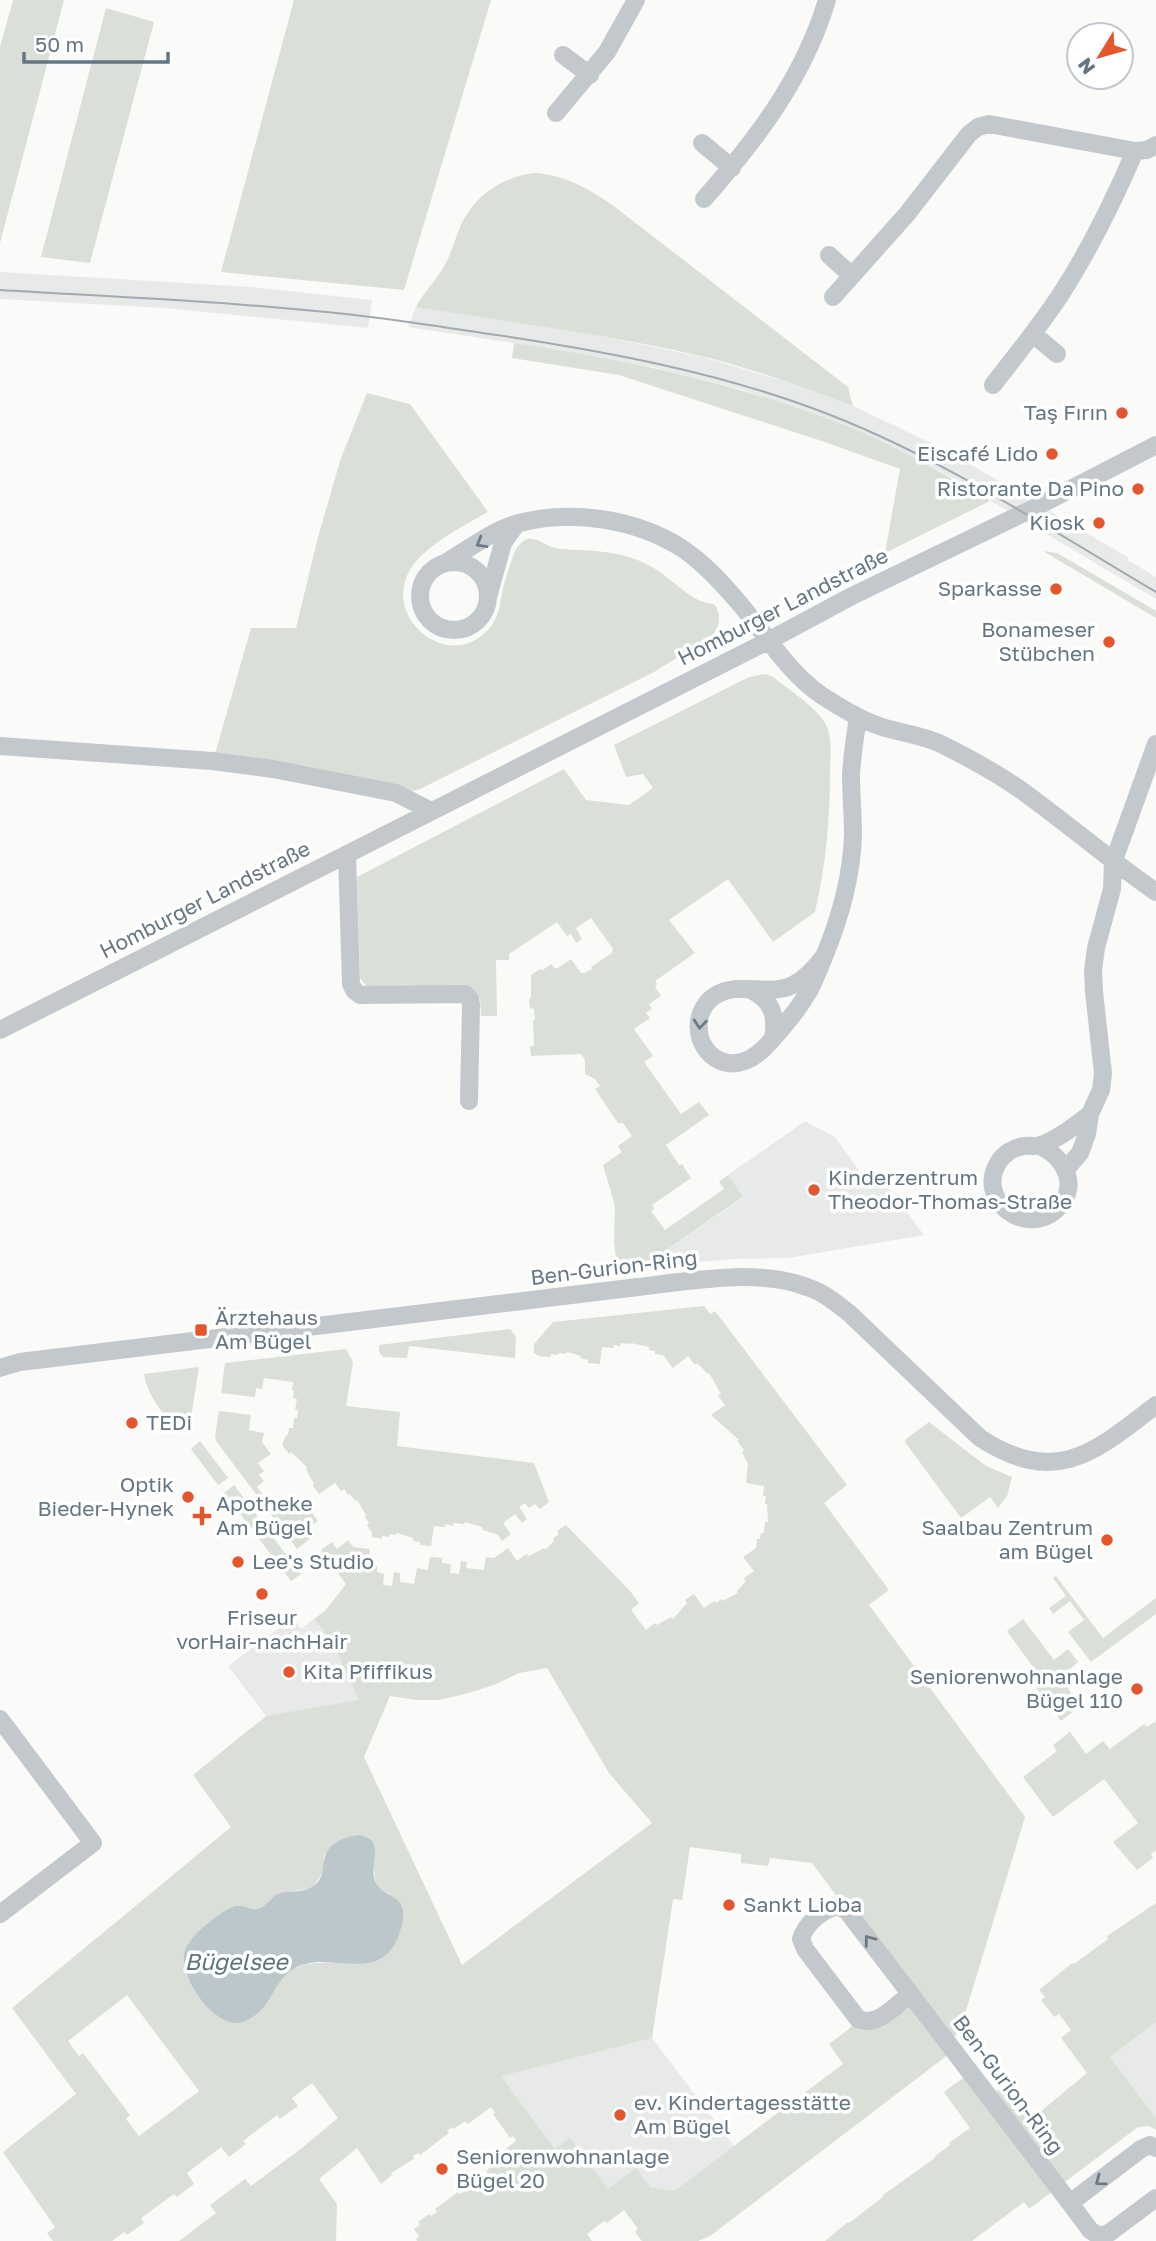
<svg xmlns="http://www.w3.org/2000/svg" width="1156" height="2241" font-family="'Golos Text',sans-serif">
	<rect width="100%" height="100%" fill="#fafaf8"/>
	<path fill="#e8e9e9" d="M0 272 251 287 372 300 368 328 165 308 0 299Z
		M416 307 595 335 703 357 803 387 853 406 948 451 1129 558 1128 560 1156 577V599L942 472 856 430 743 390 652 367 559 350 408 327Z
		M805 1121 835 1137 865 1179 878 1174 924 1235 788 1258 732 1259 665 1265 663 1252 743 1198 728 1175Z
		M293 1618 301 1629 314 1619 333 1643 360 1701 266 1716 228 1666Z
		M1156 2022V2118L1110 2057Z
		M652 2038 734 2146 674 2191 650 2187 608 2189 570 2138 555 2149 500 2075Z"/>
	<path fill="#dadfd7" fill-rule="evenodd" d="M13 0H64L0 243V47Z
		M294 0H491L404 290 221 272Z
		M106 8 154 22 90 263 41 257Z
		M535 173C565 175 587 188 611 204L848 387 853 406C804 387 753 369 701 356 607 334 511 323 416 307 424 291 438 279 446 263 452 251 455 239 460 227 474 196 501 177 535 173Z
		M514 343C631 360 744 385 854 429 901 449 946 475 990 501L885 553 900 469 822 441 619 375 512 358Z
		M367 393 410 404 488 512C466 524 440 538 421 556 367 608 449 682 492 625 500 613 501 597 504 584 507 573 511 563 514 553 530 524 540 547 560 549 591 551 622 550 650 566 672 577 690 603 714 604 722 615 720 626 712 636L654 672 420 789 413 791 278 765 213 761 251 628H296L318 537 341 458Z
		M1043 551 1057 553 1156 611V618Z
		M766 674 773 677C788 689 815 706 825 723 833 737 830 757 830 771 830 819 826 865 815 912L773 942 728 879 669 920 695 953 655 981 657 984 655 987 661 996 649 1004 652 1009 646 1013 650 1018 634 1029 653 1056 644 1062 681 1114 699 1102 709 1115 666 1145 679 1165 682 1164 691 1178 652 1205 654 1209 651 1211 665 1230 724 1189 719 1182 728 1175 743 1197 663 1252 665 1265 617 1270 614 1240 615 1206 603 1165 622 1152 618 1146 632 1136 623 1123H618L595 1089 600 1086 595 1079 585 1074V1060L581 1054 531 1056 530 1047 534 1045 533 1021 535 1019 534 1009 530 1008 529 999 531 997V975L540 969 543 970 551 964 554 968H558L571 959 581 973H585L592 969 591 967 612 953 613 949 591 918 576 928 582 939 576 943 571 934 567 936 557 922 509 954V960H496L497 1016H481L480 1000 476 993 371 988 366 986 360 978 357 877 564 769 586 800 629 805 653 788 643 774 626 777 614 745 749 677Z
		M704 1306 710 1314 715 1311 847 1485 824 1503 889 1590 869 1605 1025 1817 961 2027 949 2045 953 2051 710 2236 698 2241H642L635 2232 638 2229 624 2210 607 2223 604 2221 587 2234 592 2241H417L416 2239 419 2236 414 2229 420 2225 418 2222 429 2214 431 2216 437 2212 435 2209 458 2192 460 2194 470 2187 468 2184 480 2175 482 2178 488 2174 486 2171 497 2162 494 2158 516 2141 513 2136 510 2138 493 2114 495 2112 491 2107 468 2124 465 2121 454 2129 452 2127 447 2131 449 2133 420 2155 418 2153 413 2156 414 2159 391 2173 392 2175 381 2184 357 2148 319 2179 337 2204 336 2241H179L216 2213 210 2205 245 2179 251 2186 302 2148 338 2118 312 2083 292 2098 298 2106 280 2119 277 2115 243 2141 246 2144 229 2157 221 2147 187 2173 194 2184 177 2197 174 2194 141 2218 144 2223 127 2235 124 2232 112 2241H53L47 2233 55 2227 3 2152 76 2094 12 2008 231 1827 193 1775 266 1716 359 1700 333 1643 314 1619 325 1611 346 1584 321 1550 332 1542 337 1549 348 1540 353 1547 370 1549 368 1565 377 1566V1572L384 1574 383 1585 392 1586 394 1572 400 1573V1582L414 1584 417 1568 428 1570 430 1557 442 1558V1563L451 1564 450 1573 459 1574 461 1561 467 1562 466 1568 484 1570 486 1557 494 1558 508 1548 517 1561 526 1554 529 1556 544 1548 545 1550 554 1541 553 1538 559 1534 557 1531 566 1525 630 1591 639 1603 631 1610 646 1630 655 1623 657 1625 671 1617 673 1619 687 1603 685 1600 694 1594 704 1608 714 1601 716 1603 722 1599 723 1601 738 1593 737 1591 746 1581 744 1578 754 1571 743 1557 756 1548 757 1539H760L761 1533H764L765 1522H768L767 1504H765L766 1496H763L764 1486 746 1483 748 1464 742 1452 744 1450 737 1441 739 1440 711 1415 725 1405 718 1396 721 1394 709 1373H707L697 1363 695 1365 688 1356 673 1368 663 1355 655 1354V1351L649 1350V1347L631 1343V1344L621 1343 620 1346 614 1345 613 1348 602 1347 600 1364 588 1363V1360L580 1358 581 1356 567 1352 566 1354 559 1353 558 1355 551 1354 550 1357 539 1356 534 1353V1344L553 1322ZM547 1668 609 1773 652 1823 462 1965 364 1757 390 1696 416 1700H439L465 1694 494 1685 519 1673ZM358 1835C362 1843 369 1852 372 1861 378 1877 369 1886 390 1894L333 1962 305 1964 293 1969 281 1978 276 1988 252 2018 241 2023 229 2022 239 1905 254 1910 262 1908 269 1901 288 1892 312 1888 320 1877 324 1868V1856L336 1842ZM690 1847 741 1854V1863L768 1866 770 1858 812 1863 910 1994 858 2019 849 2029 829 2044 843 2064 674 2191 650 2187 636 2168 608 2189 570 2138 555 2149 501 2076 652 2038 673 1899 682 1900ZM127 1995 199 2091 139 2136 126 2119 130 2115 83 2053 79 2056 68 2041Z
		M510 1329 516 1337 515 1358 409 1346 407 1358 383 1357 379 1352V1345Z
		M346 1349 353 1362 346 1406 400 1412 397 1446 534 1463 549 1502 540 1509 535 1504 529 1508 525 1503 519 1507 527 1519 522 1523 515 1514 503 1523 511 1534 502 1541 498 1535 483 1530 482 1527 465 1522 464 1524 453 1523V1526L445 1524V1527L434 1526 431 1546 420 1545V1542L413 1541V1538L397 1533 396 1535 390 1534 389 1537 382 1536V1539L372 1537V1533L367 1525 369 1523 365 1517 366 1515 357 1500 355 1501 350 1494 348 1495 344 1489 341 1491 335 1483 319 1494 313 1486 314 1484 306 1469 307 1467 291 1452 289 1454 282 1445 286 1435H288L289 1428H293L294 1418H297L298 1410H295L297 1399 293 1398 294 1391 292 1390 293 1382 264 1378 262 1389 256 1388 255 1397 221 1393 225 1363Z
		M199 1367 190 1424 179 1433C164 1414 148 1398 144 1374Z
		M219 1411 251 1415 249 1430 264 1433 262 1442 271 1454 258 1463 264 1471 259 1475 264 1481 257 1487 263 1495 259 1498 216 1441 215 1436Z
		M929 1422 986 1466 1012 1477 1007 1496 998 1508 990 1497 961 1518 905 1442 906 1439Z
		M200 1441 228 1478 218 1485 191 1449Z
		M234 1485 261 1521 251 1528 224 1493Z
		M291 1501 298 1510 309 1501 315 1510 312 1513 318 1521 311 1526 316 1534 297 1549 267 1509 275 1504 280 1510Z
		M266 1528 301 1574 291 1581 256 1535Z
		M1056 1576 1103 1638 1156 1598V1614L1091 1662 1068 1632 1084 1620 1070 1601 1053 1614 1049 1608 1066 1596 1053 1578Z
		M1023 1619 1054 1660 1068 1649 1078 1662 1064 1674 1063 1679 1079 1707 1061 1721 1032 1682 1036 1671 1007 1631Z
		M1156 1721V1850L1151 1854 1153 1858 1137 1870 1113 1842 1138 1823 1104 1779 1053 1817 1023 1777 1057 1751 1053 1745 1070 1732 1086 1754 1103 1741 1110 1749 1144 1724 1147 1727Z
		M1156 1903V2022L1110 2057 1156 2118V2130L1149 2126 1138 2127 1029 2209 1024 2202 972 2241H825L848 2222 849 2223 883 2197V2195L935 2158 934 2157 950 2145 949 2143 970 2128 944 2092 970 2073 989 2097 1008 2083 1034 2117 1087 2073 1061 2038 1071 2030 1059 2014 1054 2017 1041 2000 1045 1997 1039 1990 1072 1963 1074 1964 1108 1939 1107 1936Z"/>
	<path fill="#bbc7cb" d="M358 1835C385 1839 371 1859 374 1877 378 1897 400 1892 403 1911 404 1920 401 1929 398 1937 378 1986 329 1949 295 1968 275 1979 274 1999 258 2013 253 2017 247 2022 240 2023 213 2026 181 1979 184 1955 185 1945 198 1931 206 1925 214 1919 231 1903 242 1906 247 1907 251 1910 257 1909 265 1908 270 1898 278 1894 288 1890 300 1893 310 1888 337 1875 305 1845 358 1835Z"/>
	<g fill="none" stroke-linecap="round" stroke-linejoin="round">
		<path stroke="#c3c8cc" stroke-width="18" d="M563 55 590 75
			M556 113 607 52 636 0
			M702 143 732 168
			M704 199C757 139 804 77 827 0
			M829 255 852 276
			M833 297 907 214 969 134 978 127 989 124 1135 151
			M1033 334 1057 354
			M993 385C1016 355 1040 326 1061 294 1090 249 1114 200 1135 151L1147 150 1156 145
			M420 596a34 34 0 1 1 68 0a34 34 0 1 1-68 0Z
			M445 563C467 550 495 529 519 523 572 509 637 519 683 549 705 564 723 584 740 604 766 635 787 671 821 695 840 707 860 720 882 727 901 733 924 735 943 745 967 757 1003 777 1025 793 1069 825 1111 861 1156 892
			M488 597 503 543 515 526
			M0 746 212 761 273 769 396 793 431 811
			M347 854 351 984 354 990 360 995 465 994 470 999 471 1005 469 1101
			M824 956C816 967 806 978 793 985 769 997 740 981 716 995 693 1009 693 1043 715 1058 736 1071 756 1058 770 1042 784 1026 798 1010 809 991 815 980 819 969 824 957 840 918 852 877 853 834 853 814 851 795 851 775 852 756 855 737 858 717
			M751 990C772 1000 777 1016 773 1038
			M0 1030 768 641 852 596 1034 508 1156 445
			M1040 1146C1065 1158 1081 1187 1056 1210 1025 1237 976 1200 998 1163 1003 1154 1014 1147 1024 1146 1029 1145 1035 1147 1040 1145 1056 1141 1077 1124 1090 1114
			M1066 1169 1080 1153 1087 1134 1090 1114 1101 1090 1103 1073 1094 992 1093 970 1096 948 1112 889 1113 863 1156 744
			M0 1368 20 1362 638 1287C690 1281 757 1268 807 1287 823 1292 836 1303 849 1313L980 1438C1056 1487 1094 1453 1156 1405
			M0 1719 93 1843 0 1914
			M910 1994C896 2005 877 2028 858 2019L805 1949 801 1939C806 1923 821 1911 837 1906L847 1911C921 2008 996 2105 1070 2203
			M1156 2148 1150 2145 1141 2149 1070 2203 1090 2230 1099 2236 1109 2233 1156 2198"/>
		<path stroke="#a2aab0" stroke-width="2" d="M0 290C134 298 269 303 401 321 438 326 474 332 510 337 613 353 714 372 812 408 935 453 1044 526 1156 592"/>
	</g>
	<defs><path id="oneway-chevron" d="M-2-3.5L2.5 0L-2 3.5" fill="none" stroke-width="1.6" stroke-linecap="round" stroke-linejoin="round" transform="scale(1.75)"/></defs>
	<g stroke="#6a7a87">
		<use href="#oneway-chevron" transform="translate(481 543) rotate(150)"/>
		<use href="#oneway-chevron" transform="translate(700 1024) rotate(95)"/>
		<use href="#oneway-chevron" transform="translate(869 1940) rotate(-127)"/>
		<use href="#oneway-chevron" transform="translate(1100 2181) rotate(143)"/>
	</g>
	<g fill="#e4572e" stroke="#fff" stroke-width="2.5">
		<circle cx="1122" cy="413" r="7"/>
		<circle cx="1052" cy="454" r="7"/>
		<circle cx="1138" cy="489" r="7"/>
		<circle cx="1099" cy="523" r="7"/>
		<circle cx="1056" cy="589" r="7"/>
		<circle cx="1109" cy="642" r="7"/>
		<circle cx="814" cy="1190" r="7"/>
		<rect x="194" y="1323" width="14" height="14" rx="3.5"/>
		<circle cx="132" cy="1423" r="7"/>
		<circle cx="188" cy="1497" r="7"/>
		<path d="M198.5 1505.5h7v7h7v7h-7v7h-7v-7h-7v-7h7z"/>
		<circle cx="1107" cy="1540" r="7"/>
		<circle cx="238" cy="1562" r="7"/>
		<circle cx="262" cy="1594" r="7"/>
		<circle cx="289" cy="1672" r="7"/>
		<circle cx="1137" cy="1689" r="7"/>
		<circle cx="729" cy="1905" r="7"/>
		<circle cx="620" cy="2115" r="7"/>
		<circle cx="442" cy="2169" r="7"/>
	</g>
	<g text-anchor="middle" stroke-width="7" stroke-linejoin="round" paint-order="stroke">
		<g font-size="21" fill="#657683" stroke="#fff" text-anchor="end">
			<text x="1108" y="420">Taş Fırın</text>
			<text x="1038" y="461">Eiscafé Lido</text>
			<text x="1124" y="496">Ristorante Da Pino</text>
			<text x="1085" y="530">Kiosk</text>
			<text x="1042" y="596">Sparkasse</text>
			<text x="1095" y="637">Bonameser<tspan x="1095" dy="24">Stübchen</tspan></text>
			<text x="828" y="1185" text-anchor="start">Kinderzentrum<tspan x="828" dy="24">Theodor-Thomas-Straße</tspan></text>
			<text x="215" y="1325" text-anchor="start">Ärztehaus<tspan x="215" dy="24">Am Bügel</tspan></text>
			<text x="146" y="1430" text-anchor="start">TEDi</text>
			<text x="174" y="1492">Optik<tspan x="174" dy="24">Bieder-Hynek</tspan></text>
			<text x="216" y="1511" text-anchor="start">Apotheke<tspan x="216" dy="24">Am Bügel</tspan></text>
			<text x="1093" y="1535">Saalbau Zentrum<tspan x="1093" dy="24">am Bügel</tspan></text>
			<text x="252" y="1569" text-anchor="start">Lee's Studio</text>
			<text x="262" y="1625" text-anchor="middle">Friseur<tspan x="262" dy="24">vorHair-nachHair</tspan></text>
			<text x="303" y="1679" text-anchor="start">Kita Pfiffikus</text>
			<text x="1123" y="1684">Seniorenwohnanlage<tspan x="1123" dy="24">Bügel 110</tspan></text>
			<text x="743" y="1912" text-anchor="start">Sankt Lioba</text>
			<text x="634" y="2110" text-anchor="start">ev. Kindertagesstätte<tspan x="634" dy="24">Am Bügel</tspan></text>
			<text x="456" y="2164" text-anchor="start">Seniorenwohnanlage<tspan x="456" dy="24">Bügel 20</tspan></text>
		</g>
		<g font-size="21" fill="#657683" stroke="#fff">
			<text transform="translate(783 607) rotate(-27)" y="7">Homburger Landstraße</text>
			<text transform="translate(205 900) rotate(-27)" y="7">Homburger Landstraße</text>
			<text transform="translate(614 1268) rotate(-7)" y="7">Ben-Gurion-Ring</text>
			<text transform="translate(1008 2085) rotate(53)" y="7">Ben-Gurion-Ring</text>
		</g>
		<g font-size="23" font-style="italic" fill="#60757c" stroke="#fff">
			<text x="236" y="1970">Bügelsee</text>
		</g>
	</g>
	<g transform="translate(1100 56) rotate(233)"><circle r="33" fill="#ffffff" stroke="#c1c8cd" stroke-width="2"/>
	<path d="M0-5L12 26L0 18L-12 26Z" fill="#e4572e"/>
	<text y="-10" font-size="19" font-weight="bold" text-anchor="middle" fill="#657683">N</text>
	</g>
	<path d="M24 52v10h144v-10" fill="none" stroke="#657683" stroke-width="3.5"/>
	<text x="35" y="52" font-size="21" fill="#657683" stroke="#ffffff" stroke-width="5" paint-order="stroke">50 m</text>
</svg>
